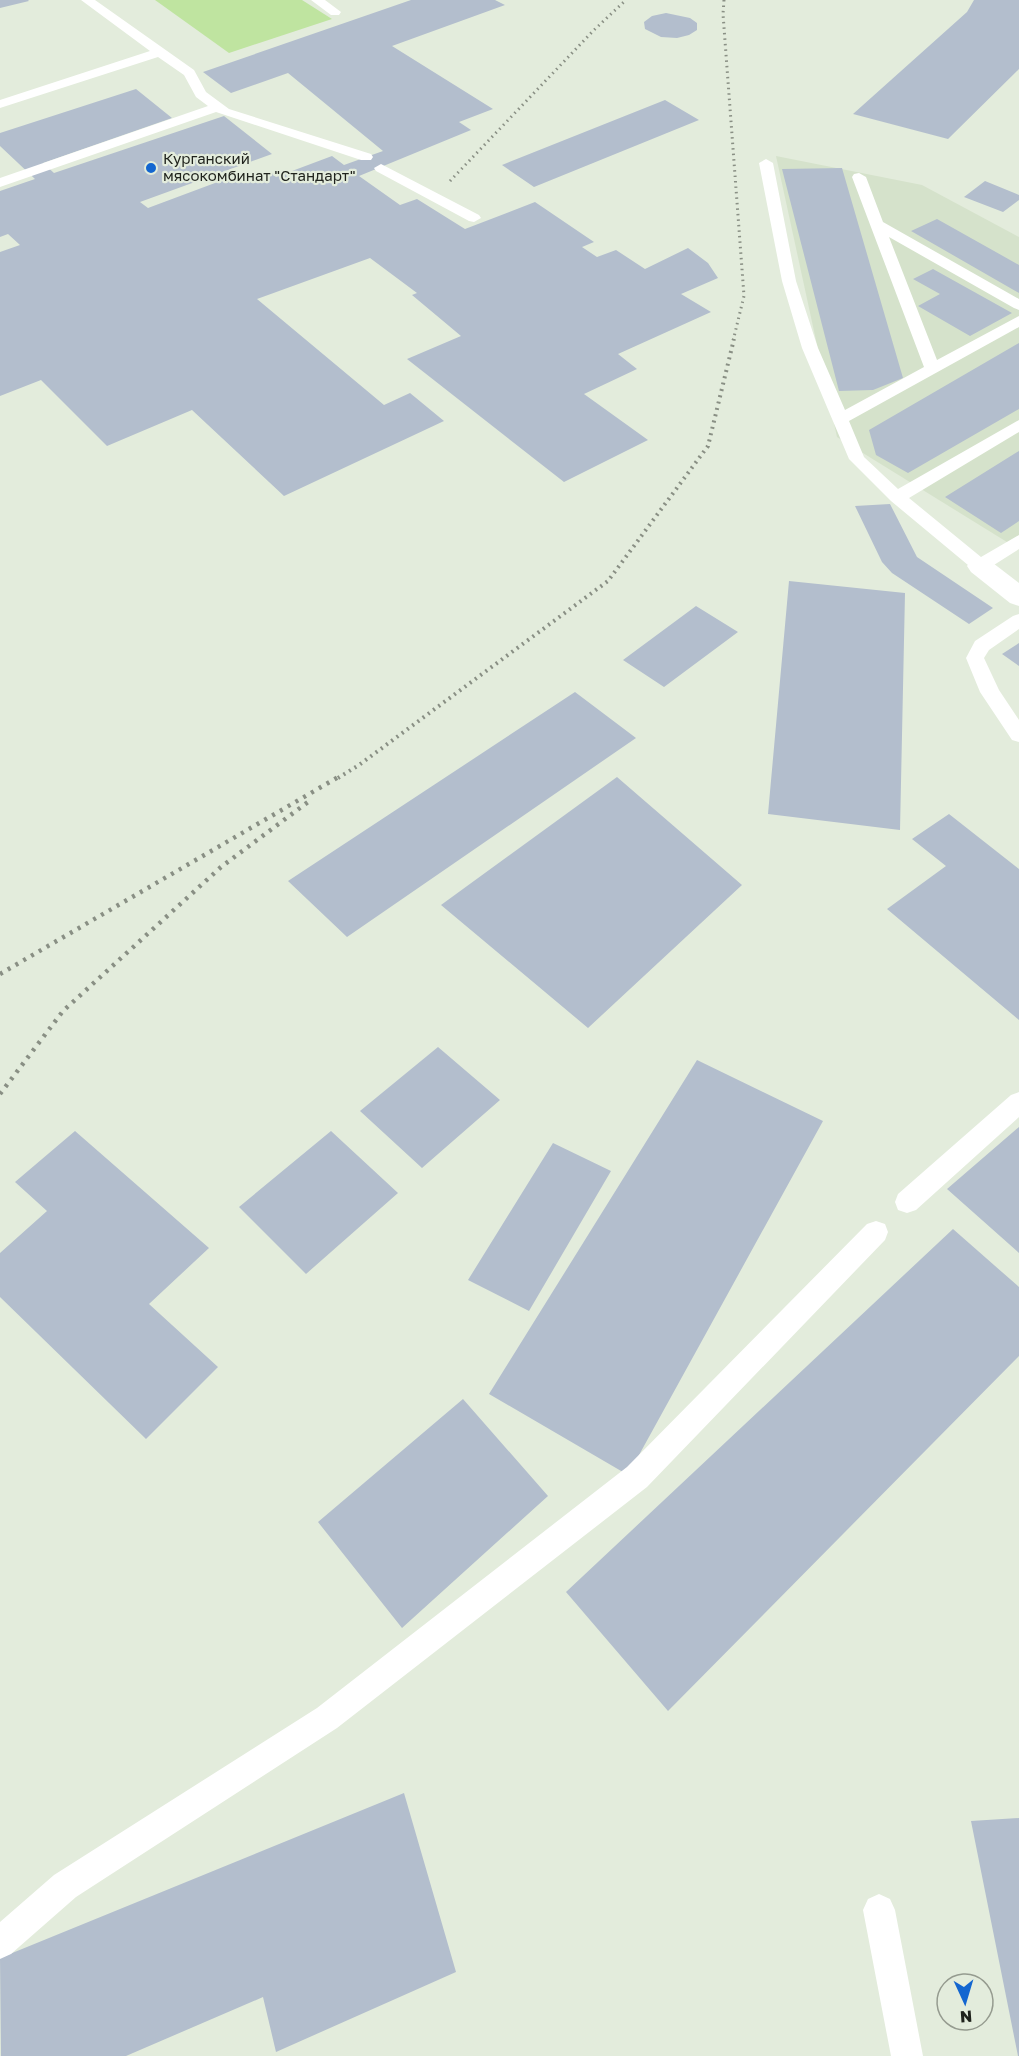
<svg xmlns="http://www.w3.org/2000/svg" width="1019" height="2056" font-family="'Golos Text',sans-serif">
	<rect width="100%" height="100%" fill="#e3ecdc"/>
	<path fill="#d5e2cb" d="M776 156 922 185 1019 237V545L1015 547 837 437Z"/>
	<path fill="#bfe4a0" d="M155 0H302L332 19 229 53Z"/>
	<path fill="#b3becd" d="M0 0H28L29 1 0 8Z
		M411 0H495L505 5 392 46 493 109 459 122 471 130 359 176 400 205 417 199 465 229 535 202 594 242 582 247 597 257 616 250 645 269 688 248 708 263 718 278 681 294 711 312 618 354 637 369 584 394 648 440 564 482 407 359 461 336 412 295 417 293 370 258 257 299 384 405 410 393 444 421 284 496 192 410 107 446 41 380 0 396V252L20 245 8 234 0 237V191L35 179 0 146V133L136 89 172 118 43 163 54 173 224 116 272 154 140 202 148 208 231 177 270 171 276 177 332 156 344 165 383 151 288 73 231 93 203 72Z
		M974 0H1019V69L948 139 853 114 967 12Z
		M666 13 690 18 697 23V30L689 35 677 38 661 37 645 29 644 22 652 16Z
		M665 100 699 120 534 187 502 165Z
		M842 168 903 378 873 390 839 391 782 169Z
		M985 181 1019 195V200L1003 212 964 197Z
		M937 219 1019 265V293L911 231Z
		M933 269 1012 313 970 336 918 306 940 294 913 279Z
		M1019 343V409L908 473 876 455 869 430Z
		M1019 451V521L1001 533 945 497Z
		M890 504 917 557 993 608 969 624 892 573 882 562 855 506Z
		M789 581 905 593 900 830 768 814Z
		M696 606 738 632 664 687 623 660Z
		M1019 643V666L1002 654Z
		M575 692 636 738 347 937 288 881Z
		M617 777 742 885 588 1028 441 905Z
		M949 814 1019 869V1020L887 909 946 866 912 839Z
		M438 1047 500 1100 422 1168 360 1111Z
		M697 1060 823 1121 628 1475 489 1394Z
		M1019 1127V1253L947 1189Z
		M75 1131 209 1248 149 1304 218 1367 146 1439 0 1297V1253L47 1211 15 1182Z
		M331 1131 398 1193 306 1274 239 1207Z
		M553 1143 611 1171 529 1311 468 1280Z
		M953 1229 1019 1287V1356L668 1711 566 1592Z
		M463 1399 548 1496 402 1628 318 1522Z
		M404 1793 456 1972 276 2052 263 1997 126 2056H1L0 1958Z
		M1019 1818V2056H1018L971 1821Z"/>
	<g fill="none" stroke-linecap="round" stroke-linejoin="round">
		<path fill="#fff" fill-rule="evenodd" d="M81 0H95L194 70 206 92 229 109 371 154 373 157 371 160H361L216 112 0 187V178L208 106 196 97 184 75 158 57 0 108V100L150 51Z
			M311 0H325L341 12 339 15H331Z
			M766 159 773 163 796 281 818 348 845 410 924 367 852 177 854 174 859 173 866 177 883 222 1019 299V310L1014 308 889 237 937 360 1019 316V327L849 421 864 457 898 489 1019 420V432L909 498 981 557 1019 535V549L986 570H974L891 501 849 459 802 348 782 281 759 163Z
			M381 164 479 215 481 218 474 222 469 221 376 171 374 168Z
			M1019 614V629L989 650 984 658 999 690 1019 720V742L1012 740 980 692 966 658 975 641 1013 616Z
			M1019 1092V1117L916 1210 907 1213 898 1210 895 1202 898 1194 1011 1095Z
			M876 1221 885 1224 888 1232 885 1240 647 1487 337 1728 76 1897 11 1954 0 1959V1922L54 1875 317 1708 627 1467 867 1224Z
			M879 1894 890 1899 895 1910 923 2056H891L863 1910 868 1899Z"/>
		<path fill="#fff" fill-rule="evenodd" d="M980 557 989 560 1019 583V606L1010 603 971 572 967 566 971 560Z"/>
		<path stroke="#898f84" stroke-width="3" stroke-dasharray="1.5 4" stroke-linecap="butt" d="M724 0 723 14 744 296 733 341
			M450 181 594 30 626 0"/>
		<path stroke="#898f84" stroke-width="4" stroke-dasharray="2 4.5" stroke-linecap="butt" d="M338 778 359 765 608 581 708 446 734 339"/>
		<path stroke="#898f84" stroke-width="4.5" stroke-dasharray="3 6" stroke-linecap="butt" d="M0 974 340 776
			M0 1094 63 1011 221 867 308 802"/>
	</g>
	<circle fill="#1366d0" stroke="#e3ecdc" stroke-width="2" cx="151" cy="168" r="6"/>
	<g text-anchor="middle" stroke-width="4.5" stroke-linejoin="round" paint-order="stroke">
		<g font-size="15" fill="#1f221c" stroke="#e3ecdc" text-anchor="start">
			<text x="163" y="164">Курганский<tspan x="163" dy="17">мясокомбинат "Стандарт"</tspan></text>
		</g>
	</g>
	<g transform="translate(965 2002) rotate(176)"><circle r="28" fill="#e3ecdc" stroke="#959b8f" stroke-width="1.5"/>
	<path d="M0-4.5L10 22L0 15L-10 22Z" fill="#1366d0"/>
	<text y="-9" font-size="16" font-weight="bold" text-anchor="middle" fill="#1f221c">N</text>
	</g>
</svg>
